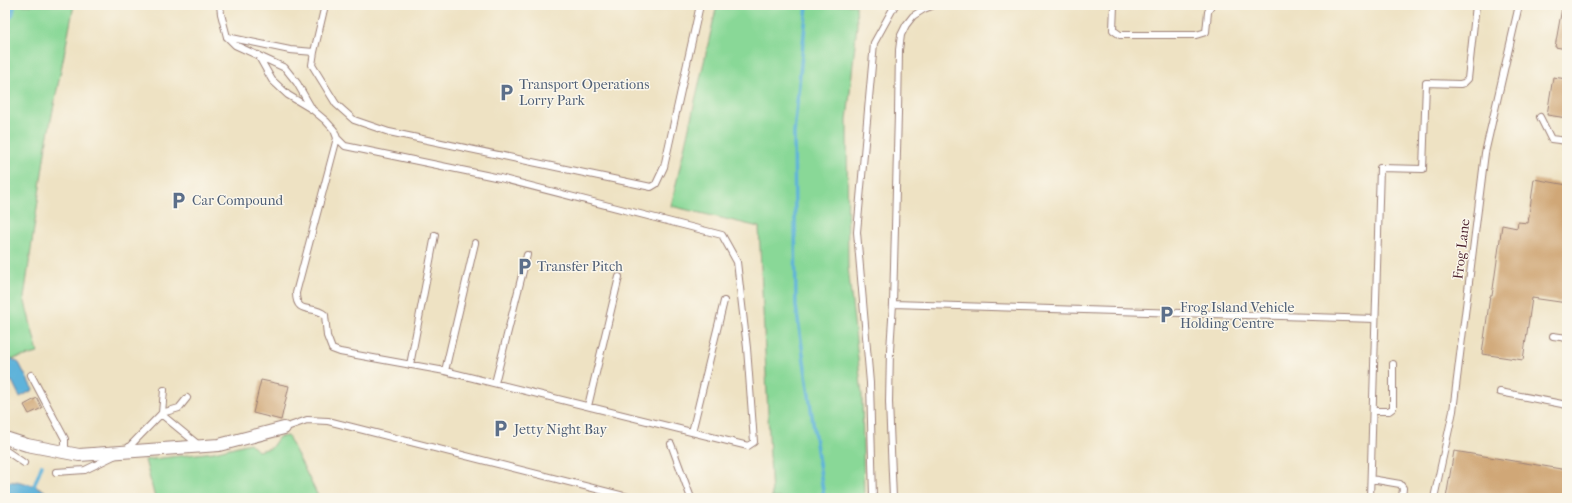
<svg xmlns="http://www.w3.org/2000/svg" width="1572" height="503" font-family="'IM FELL French Canon',serif">
	<rect width="100%" height="100%" fill="#fbf7ec"/>
	<filter id="ink" filterUnits="userSpaceOnUse"><feTurbulence type="fractalNoise" baseFrequency=".025" numOctaves="2"/><feDisplacementMap in="SourceGraphic" scale="8" xChannelSelector="R" yChannelSelector="G"/><feConvolveMatrix kernelMatrix="1 2 1 2 8 2 1 2 1" color-interpolation-filters="sRGB"/></filter>
	<filter id="wash" filterUnits="userSpaceOnUse"><feTurbulence type="fractalNoise" baseFrequency=".012" numOctaves="4" result="noise"/><feDisplacementMap in="SourceGraphic" scale="16" xChannelSelector="R" yChannelSelector="G"/><feGaussianBlur stdDeviation="0.9" result="paint"/><feColorMatrix in="noise" values="0 0 0 0 0 0 0 0 0 0 0 0 0 0 0 0 0 1.4 0 .05"/><feComposite in="paint" operator="in"/></filter>
	<g filter="url(#wash)">
		<rect width="100%" height="100%" fill="#eee2c3"/>
		<path fill="#89d897" stroke="#6a7c61" d="M5 5H74L46 145 24 298 38 353 12 359 5 355Z
			M717 5H856L857 25 847 121 848 267 862 395 864 498H772L759 227 671 206Z
			M288 436 319 498H155L145 460 214 452 250 443 258 451 271 448 279 437Z"/>
		<path fill="#5eb3da" stroke="#546982" d="M5 355 19 363 33 390 20 397 12 381 8 383 7 389 5 390Z
			M5 481 16 482V481C28 484 45 486 50 498H5Z"/>
		<g fill="none" stroke-linecap="round" stroke-linejoin="round">
			<path stroke="#5eb3da" stroke-width="3.5" d="M807 5 794 133 796 306 824 498
				M30 489 34 486 42 465"/>
			<path stroke="#5eb3da" stroke-width="20" d="M5 11 6 5"/>
		</g>
		<g id="blocks">
			<path fill="#d0a777" d="M1562 8H1567V49L1555 47Z
				M1553 77 1567 79V118L1547 115Z
				M1534 179 1567 185V303L1532 298 1523 360 1482 354 1490 296H1492L1502 225 1517 228 1518 222 1528 223Z
				M261 380 289 386 281 420 253 413Z
				M37 398 42 408 29 414 24 405Z
				M1454 451 1567 470V498H1446Z"/>
		</g>
	</g>
	<g filter="url(#ink)">
		<use href="#blocks" fill-opacity="0" stroke="#9c8077" stroke-width="1"/>
		<g fill="none" stroke-linecap="round" stroke-linejoin="round">
			<defs>
				<path id="lane" d="M220 5 221 14 227 37 235 45 285 68 297 83 312 109
					M325 5 314 52 312 65 336 104 354 120 389 132 651 187 656 184 664 167 700 5
					M1114 5 1113 30 1120 35H1196L1206 32 1208 12 1211 5
					M227 37 290 50 314 52
					M258 55 272 80 288 95 313 110 326 121 334 130 337 138 345 146 500 178 722 235 737 262 747 348 754 442 748 446 445 371 340 352 332 349 327 336 325 315C313 304 296 316 296 293L337 138
					M1540 117 1551 139 1567 141
					M893 304 1375 319
					M1553 336 1567 338
					M410 365 435 235
					M445 371 475 243
					M31 375 65 439V454
					M495 383 527 255
					M1500 392 1567 405
					M588 406 619 277
					M1373 411H1389L1393 408V364
					M162 413 164 390
					M161 414 200 446
					M284 428 307 420 328 421 632 498
					M692 432 724 301
					M671 444 691 498
					M5 450 24 463
					M126 450 162 413 179 408 187 398
					M56 472 85 470 116 455
					M1371 479 1400 484 1403 488 1402 498
					M873 498 870 383 857 232 874 43 895 5
					M893 498 889 402 890 350 893 304 898 113 899 50 901 35 906 25 913 16 924 9 934 5
					M1370 498 1380 168 1423 169 1426 83 1460 84 1464 83 1468 79 1476 5
					M1434 498 1453 411 1485 153 1519 5"/>
				<path id="street" d="M5 438 27 445 79 455 219 445 284 428"/>
			</defs>
			<use href="#lane" stroke="#9c8077" stroke-width="8"/>
			<use href="#street" stroke="#9c8077" stroke-width="14"/>
			<use href="#lane" stroke="#fff" stroke-width="6"/>
			<use href="#street" stroke="#fff" stroke-width="12"/>
		</g>
	</g>
	<defs>
		<symbol id="parking-bare" viewBox="-9 -9 18 18"><path d="M-3.5-5.5H1a3.5 3.5 0 0 1 0 7H-1V5.5H-3.5ZM-1-3.4V-.6H.8a1.4 1.4 0 0 0 0-2.8Z" fill="#5c6f8a" stroke="#fbf7ec" stroke-width="2.5" paint-order="stroke"/></symbol>
	</defs>
	<g fill-rule="evenodd">
		<use href="#parking-bare" x="494" y="80" width="25" height="25"/>
		<use href="#parking-bare" x="166" y="188" width="25" height="25"/>
		<use href="#parking-bare" x="512" y="254" width="25" height="25"/>
		<use href="#parking-bare" x="1154" y="302" width="25" height="25"/>
		<use href="#parking-bare" x="488" y="416" width="25" height="25"/>
	</g>
	<g text-anchor="middle" stroke-width="3" stroke-linejoin="round" paint-order="stroke">
		<g font-size="14" fill="#4e5e75" stroke="#fbf7ec" text-anchor="start">
			<text x="519" y="89">Transport Operations<tspan x="519" dy="16">Lorry Park</tspan></text>
			<text x="192" y="205">Car Compound</text>
			<text x="537" y="271">Transfer Pitch</text>
			<text x="1180" y="312">Frog Island Vehicle<tspan x="1180" dy="16">Holding Centre</tspan></text>
			<text x="514" y="434">Jetty Night Bay</text>
		</g>
		<g font-size="14" fill="#4a1f2b" stroke="#fbf7ec">
			<text transform="translate(1461 249) rotate(-83)" y="5">Frog Lane</text>
		</g>
	</g>
	<rect width="1572" height="503" fill="none" stroke="#fbf7ec" stroke-width="20"/>
</svg>
